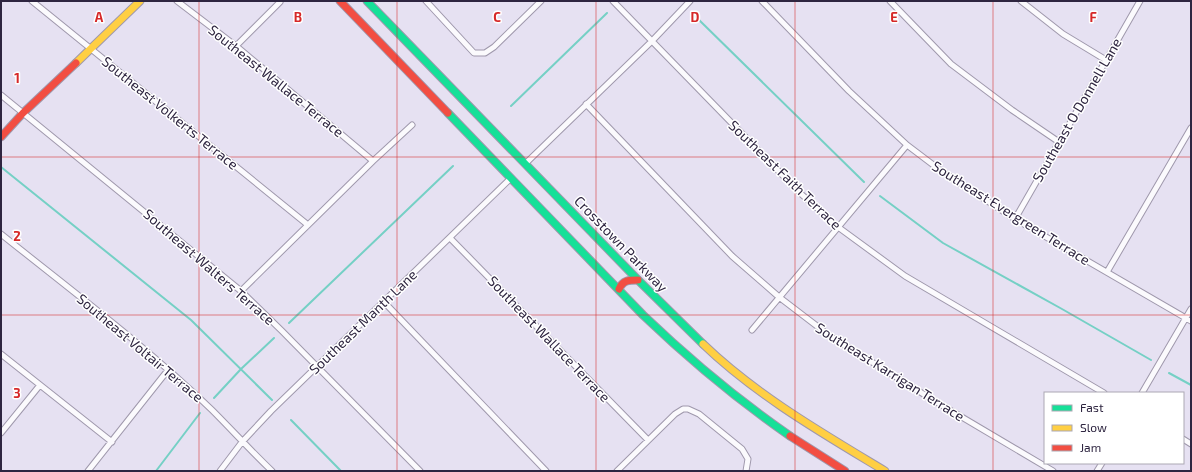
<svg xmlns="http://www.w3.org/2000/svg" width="1192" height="472" font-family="'Exo 2',sans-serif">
	<rect width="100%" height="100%" fill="#e6e1f2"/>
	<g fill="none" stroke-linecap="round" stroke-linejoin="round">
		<path stroke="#75d0c5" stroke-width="2" d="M695 16 864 182
			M511 106 607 13
			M1 167 191 320 272 400
			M880 196 943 243 1062 309 1151 360
			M289 323 453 166
			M1169 373 1191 385
			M214 398 241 369 274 338
			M291 420 341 471
			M156 471 200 413"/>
		<defs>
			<path id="street" d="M32 1 308 225
				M177 1 236 46 373 161
				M426 1 474 53H485L494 47 541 1
				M613 1 758 150 800 193 838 227 905 276 1104 393
				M762 1 849 91 907 145 940 170 1015 219 1191 321
				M890 1 951 64 1012 110 1059 142
				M1021 1 1063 34 1106 60
				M236 46 280 2
				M1 95 241 291 282 331 420 471
				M586 104 732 256 779 297 830 336 933 400 1053 471
				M525 164 652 41 690 1
				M1015 219 1140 1
				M1 234C72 291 147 347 212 410 232 430 251 451 272 471
				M450 238 648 440
				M1107 272 1191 128
				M241 291 373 161 412 125
				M384 302 546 471
				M752 330 907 145
				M1 354 112 442
				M1142 393 1191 309
				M1 433 40 385
				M1183 439 1191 444
				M88 471 168 370
				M220 471 242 442 271 411 511 178
				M617 471 675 414 683 409H688L699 414 742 449 748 459 746 471
				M1097 471 1102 463"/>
			<path id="fast" d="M367 1 638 280 703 344
				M448 113 643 315C689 359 738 400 790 436"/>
			<path id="slow" d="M76 63 140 1
				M703 344C756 395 822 433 885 471"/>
			<path id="jam" d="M340 1 448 113
				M1 137 23 113 76 63
				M619 289C623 280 629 280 638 280
				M790 436 845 471"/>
		</defs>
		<use href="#street" stroke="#9f98ac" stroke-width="7"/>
		<use href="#fast" stroke="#9f98ac" stroke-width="9"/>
		<use href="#slow" stroke="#9f98ac" stroke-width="9"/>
		<use href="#jam" stroke="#9f98ac" stroke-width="9"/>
		<use href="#street" stroke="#fbfafd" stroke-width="5"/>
		<use href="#fast" stroke="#16e098" stroke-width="7"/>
		<use href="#slow" stroke="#ffcf43" stroke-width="7"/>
		<use href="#jam" stroke="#f24e42" stroke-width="7"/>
	</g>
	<path fill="none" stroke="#d62828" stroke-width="1" stroke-opacity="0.55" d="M199 1V471M397 1V471M596 1V471M795 1V471M993 1V471M1 157H1191M1 315H1191"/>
	<g text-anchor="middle" stroke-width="3" stroke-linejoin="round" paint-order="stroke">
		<g font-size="14" fill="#2e2540" stroke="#fff">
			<text transform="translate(276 81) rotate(39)" y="5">Southeast Wallace Terrace</text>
			<text transform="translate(1077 110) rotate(-60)" y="5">Southeast O Donnell Lane</text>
			<text transform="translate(170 113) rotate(39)" y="5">Southeast Volkerts Terrace</text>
			<text transform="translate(785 175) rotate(44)" y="5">Southeast Faith Terrace</text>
			<text transform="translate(1011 213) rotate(32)" y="5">Southeast Evergreen Terrace</text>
			<text transform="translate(621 244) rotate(46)" y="5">Crosstown Parkway</text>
			<text transform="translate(209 267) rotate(41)" y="5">Southeast Walters Terrace</text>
			<text transform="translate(363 322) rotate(-44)" y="5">Southeast Manth Lane</text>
			<text transform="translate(549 339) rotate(46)" y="5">Southeast Wallace Terrace</text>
			<text transform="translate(140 348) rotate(40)" y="5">Southeast Voltair Terrace</text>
			<text transform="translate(890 372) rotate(32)" y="5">Southeast Karrigan Terrace</text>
		</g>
	</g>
	<g font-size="13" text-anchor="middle" font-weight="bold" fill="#d62828" stroke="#fff" stroke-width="3" stroke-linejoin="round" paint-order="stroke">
		<text x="99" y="22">A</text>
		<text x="298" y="22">B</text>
		<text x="497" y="22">C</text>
		<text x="695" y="22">D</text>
		<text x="894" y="22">E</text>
		<text x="1093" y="22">F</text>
		<text x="17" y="83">1</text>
		<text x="17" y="241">2</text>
		<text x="17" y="398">3</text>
	</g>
	<rect width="1192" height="472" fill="none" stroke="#2e2540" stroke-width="4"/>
	<rect x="1044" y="392" width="140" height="72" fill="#ffffff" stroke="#aba8b3"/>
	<rect x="1052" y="405" width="20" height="6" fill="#16e098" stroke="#aba8b3"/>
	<text x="1080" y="412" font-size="12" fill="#2e2540">Fast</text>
	<rect x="1052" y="425" width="20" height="6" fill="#ffcf43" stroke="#aba8b3"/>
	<text x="1080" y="432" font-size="12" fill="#2e2540">Slow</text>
	<rect x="1052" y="445" width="20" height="6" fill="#f24e42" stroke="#aba8b3"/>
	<text x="1080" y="452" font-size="12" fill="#2e2540">Jam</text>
</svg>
